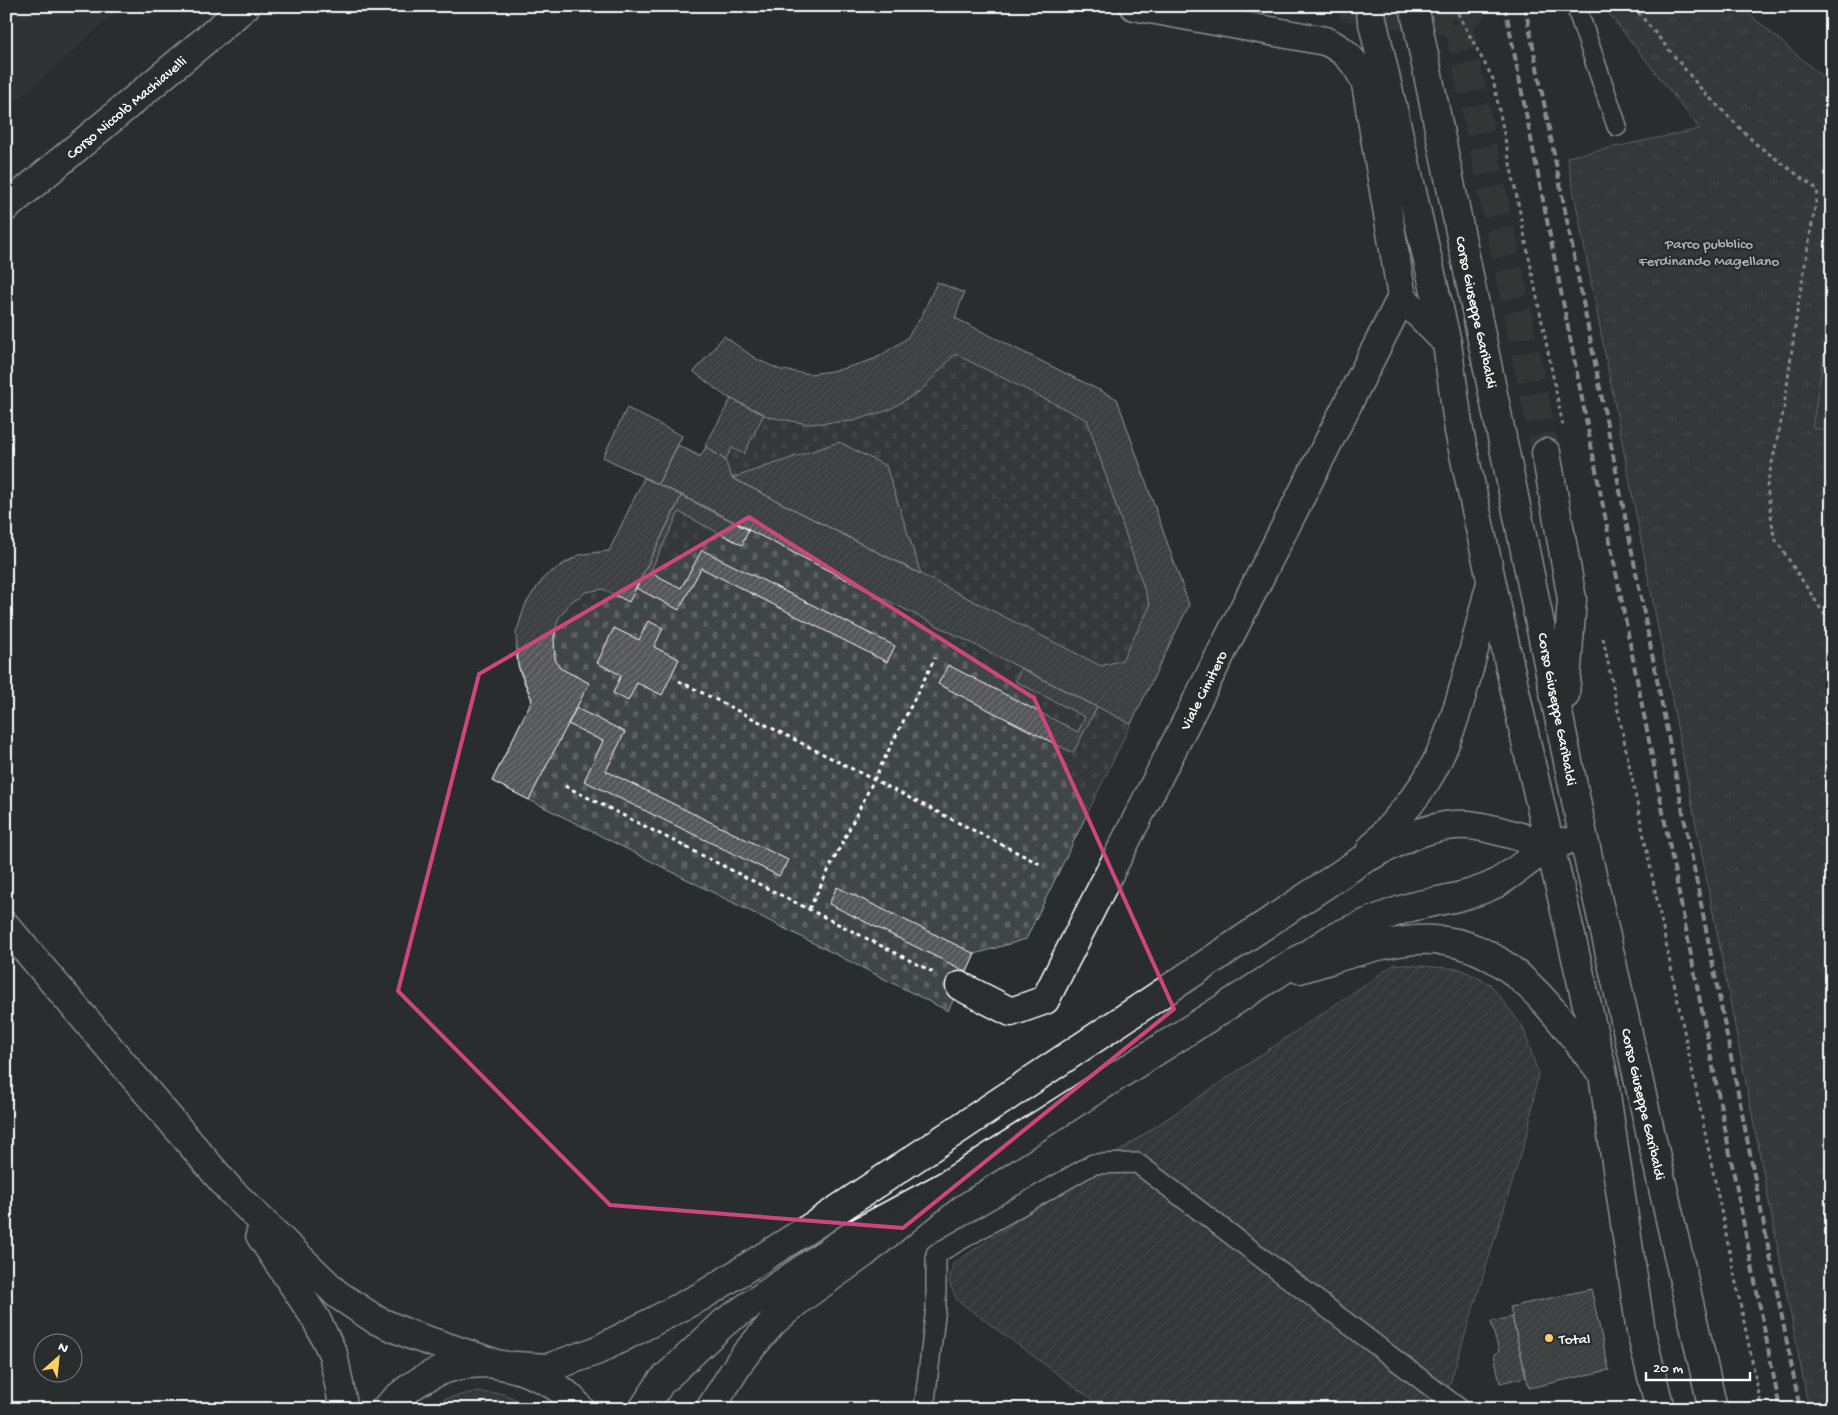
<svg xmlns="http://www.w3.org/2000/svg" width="1838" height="1415" font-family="'Gochi Hand',sans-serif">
	<defs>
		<pattern id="grass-dots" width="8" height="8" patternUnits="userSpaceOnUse" patternTransform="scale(1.25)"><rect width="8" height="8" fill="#414445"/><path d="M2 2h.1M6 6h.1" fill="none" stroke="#5e6061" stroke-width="1.8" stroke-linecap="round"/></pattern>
		<pattern id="cemetery-stones" width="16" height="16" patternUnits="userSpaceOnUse" patternTransform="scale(1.25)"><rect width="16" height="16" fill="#414445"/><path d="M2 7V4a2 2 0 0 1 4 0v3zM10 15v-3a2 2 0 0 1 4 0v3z" fill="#5e6061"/></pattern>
		<pattern id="park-tufts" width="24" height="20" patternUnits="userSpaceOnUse" patternTransform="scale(1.25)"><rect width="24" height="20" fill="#414445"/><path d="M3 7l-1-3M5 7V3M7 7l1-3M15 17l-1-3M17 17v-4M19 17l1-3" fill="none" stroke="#5e6061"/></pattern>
		<pattern id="garden-furrows" width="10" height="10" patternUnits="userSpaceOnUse" patternTransform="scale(1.25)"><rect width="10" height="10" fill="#414445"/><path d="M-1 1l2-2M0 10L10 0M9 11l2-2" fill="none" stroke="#5e6061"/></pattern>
		<pattern id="building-hatch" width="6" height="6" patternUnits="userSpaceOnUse" patternTransform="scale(1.25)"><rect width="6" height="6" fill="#555758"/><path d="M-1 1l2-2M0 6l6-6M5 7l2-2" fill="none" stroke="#6e7071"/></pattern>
	</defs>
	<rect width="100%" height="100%" fill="#2a2d2e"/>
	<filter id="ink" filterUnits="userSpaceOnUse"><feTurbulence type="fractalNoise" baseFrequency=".02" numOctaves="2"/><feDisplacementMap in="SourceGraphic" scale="10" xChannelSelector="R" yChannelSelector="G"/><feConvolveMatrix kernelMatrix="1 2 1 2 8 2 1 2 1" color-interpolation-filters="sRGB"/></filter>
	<g filter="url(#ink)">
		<path fill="#373a3b" d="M6 6H123L6 110Z"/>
		<path fill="url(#grass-dots)" stroke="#a0a2a2" d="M474 1392 504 1394 537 1409H429L444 1399Z"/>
		<path fill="url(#cemetery-stones)" stroke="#a0a2a2" d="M937 282 964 293 955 318 1117 399 1189 605 1026 939 975 954 948 1011 492 781 532 701C528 689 520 677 518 665 509 619 535 573 578 556 587 552 599 552 609 551L644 478 603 457 627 408 682 436 678 445 701 456 731 399 694 372 724 336C742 349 759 363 780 370 815 382 879 364 906 339 921 325 929 301 937 282Z"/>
		<path fill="url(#park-tufts)" stroke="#a0a2a2" d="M1603 6H1740L1832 85V1409H1809L1567 157 1700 129Z"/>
		<path fill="url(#garden-furrows)" stroke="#a0a2a2" d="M1395 964 1460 969 1490 984 1523 1027 1538 1073 1528 1131 1442 1409H1105L957 1300 949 1282 953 1264Z"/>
		<path fill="#414445" stroke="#a0a2a2" d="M1832 306V431L1812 428Z"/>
		<path fill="url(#building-hatch)" stroke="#fff" d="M937 282 964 293 955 318 1117 399 1189 605 1131 724 658 484 678 445 700 457 706 447 725 460 732 478 1101 666 1122 660 1150 606 1087 420 955 354 920 391 889 410 853 421 808 424 769 417 725 396 694 372 724 336 756 359 781 370 811 374 838 370 875 359 906 339 921 317Z
			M731 399 764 414 744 454 732 448 725 460 705 446Z
			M627 408 682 436 658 484 603 457Z
			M839 442 886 466 921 574 732 478Z
			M644 478 682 495 629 602 603 589 586 592 571 602 558 619 554 638 555 659 560 668 589 683 529 800 492 781 532 700 518 665 516 633 526 603 545 576 579 555 609 551Z
			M682 495 749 529 742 545 679 512 650 572 681 588 702 550 895 646 887 662 701 568 679 610 636 588Z
			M648 621 663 628 654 647 679 659 662 695 637 683 628 701 613 693 621 675 597 663 614 628 639 640Z
			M948 665 1078 732 1085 717 1015 681 1021 668 1097 707 1073 753 938 684Z
			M576 708 625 732 606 771 788 860 779 876 584 781 603 741 568 724Z
			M837 887 975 954 967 972 829 904Z
			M1591 1289 1609 1370 1529 1388 1510 1307Z
			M1512 1317 1526 1377 1500 1383 1494 1354 1499 1352 1491 1322Z"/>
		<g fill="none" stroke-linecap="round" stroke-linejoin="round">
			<path stroke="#3f4243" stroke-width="28" stroke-dasharray="28 14" stroke-linecap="butt" d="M1341 6 1458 23
				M1458 23 1546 453
				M1458 23 1476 6"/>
			<defs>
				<path id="lane" d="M1576 6 1617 126
					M924 1409 936 1307V1254L1093 1164 1137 1163 1460 1409"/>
				<path id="street" d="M960 986 1011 1012 1045 1000 1402 297"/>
				<path id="secondary" d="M1134 6 1325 41C1346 50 1357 63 1366 84L1402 297 1447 343
					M1369 6 1447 343 1459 431 1528 751 1603 1074 1641 1332 1660 1409
					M1414 6 1583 835 1713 1409
					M6 207 246 6
					M1546 453 1572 599 1565 695
					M1371 849C1390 827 1410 806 1426 781 1459 729 1474 644 1491 583
					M6 926 230 1190 337 1294 376 1320 411 1335 491 1362
					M1299 969C1342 957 1388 938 1433 940 1509 942 1556 1015 1598 1068
					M260 1235 316 1319 333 1354 344 1409
					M515 1366 548 1368 596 1351 702 1296 819 1222 1359 862C1394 844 1434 819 1476 826 1501 830 1526 839 1551 846
					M385 1409C428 1366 477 1350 534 1375 550 1382 570 1394 580 1409
					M643 1409 661 1382 725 1322 850 1237 945 1186 1333 938C1359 926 1384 915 1411 907 1439 900 1469 897 1495 884 1519 871 1537 850 1563 842"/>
				<path id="highway" d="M710 1409 743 1357 773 1322 800 1299 863 1254 945 1186"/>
			</defs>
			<use href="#lane" stroke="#fff" stroke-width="22"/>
			<use href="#street" stroke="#fff" stroke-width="31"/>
			<use href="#secondary" stroke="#fff" stroke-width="31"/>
			<use href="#highway" stroke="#fff" stroke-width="31"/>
			<path stroke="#fff" stroke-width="3" stroke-dasharray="4 4" stroke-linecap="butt" d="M1454 6 1493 79 1563 426
				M1633 6 1702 90 1756 144 1818 190 1798 305 1784 408 1767 486 1774 537 1832 626
				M1603 638 1762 1409
				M679 681 1042 865
				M565 786 933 972
				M809 909 935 658"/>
			<use href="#lane" stroke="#2a2d2e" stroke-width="19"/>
			<use href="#street" stroke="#2a2d2e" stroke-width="28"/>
			<use href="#secondary" stroke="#2a2d2e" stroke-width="28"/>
			<use href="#highway" stroke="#2a2d2e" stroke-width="28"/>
			<path stroke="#fff" stroke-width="4" stroke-dasharray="8 4" stroke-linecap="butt" d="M1505 6 1780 1409
				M1525 6 1800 1409"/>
		</g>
	</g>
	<path d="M0 0H1838V1415H0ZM749 517 1034 698 1174 1009 903 1228 610 1205 398 991 479 674Z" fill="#2a2d2e" fill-opacity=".55" fill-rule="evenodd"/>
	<path fill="none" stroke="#ce467c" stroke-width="4" stroke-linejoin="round" d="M749 517 1034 698 1174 1009 903 1228 610 1205 398 991 479 674Z"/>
	<circle fill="#ffd166" stroke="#2a2d2e" stroke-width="2" cx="1549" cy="1338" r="5"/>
	<g text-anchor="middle" stroke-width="5" stroke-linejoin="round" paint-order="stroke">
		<g font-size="15" fill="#fff" stroke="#2a2d2e">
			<text transform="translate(126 107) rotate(-40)" y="5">Corso Niccolò Machiavelli</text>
			<text transform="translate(1477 312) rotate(78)" y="5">Corso Giuseppe Garibaldi</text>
			<text transform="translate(1203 690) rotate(-63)" y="5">Viale Cimitero</text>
			<text transform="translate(1558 709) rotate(79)" y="5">Corso Giuseppe Garibaldi</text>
			<text transform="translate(1644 1104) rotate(77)" y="5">Corso Giuseppe Garibaldi</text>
		</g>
		<g font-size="15" fill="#b3b4b5" stroke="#2a2d2e">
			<text x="1709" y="248">Parco pubblico<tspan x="1709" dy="17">Ferdinando Magellano</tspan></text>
		</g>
		<g font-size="15" fill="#fff" stroke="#2a2d2e" text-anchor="start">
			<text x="1559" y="1343">Total</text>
		</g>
	</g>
	<rect width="1838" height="1415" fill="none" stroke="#2a2d2e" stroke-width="25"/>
	<rect x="12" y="12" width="1813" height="1390" fill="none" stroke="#fff" stroke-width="2" filter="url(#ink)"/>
	<g transform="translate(58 1358) rotate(27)"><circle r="24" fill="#2a2d2e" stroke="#7f8182"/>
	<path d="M0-4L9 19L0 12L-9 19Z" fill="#ffd166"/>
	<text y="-8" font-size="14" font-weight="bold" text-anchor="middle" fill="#ffffff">N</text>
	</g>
	<path d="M1646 1372v8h104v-8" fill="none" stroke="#ffffff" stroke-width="2.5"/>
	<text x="1653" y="1372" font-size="15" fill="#ffffff" stroke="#2a2d2e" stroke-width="4" paint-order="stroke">20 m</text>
</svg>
